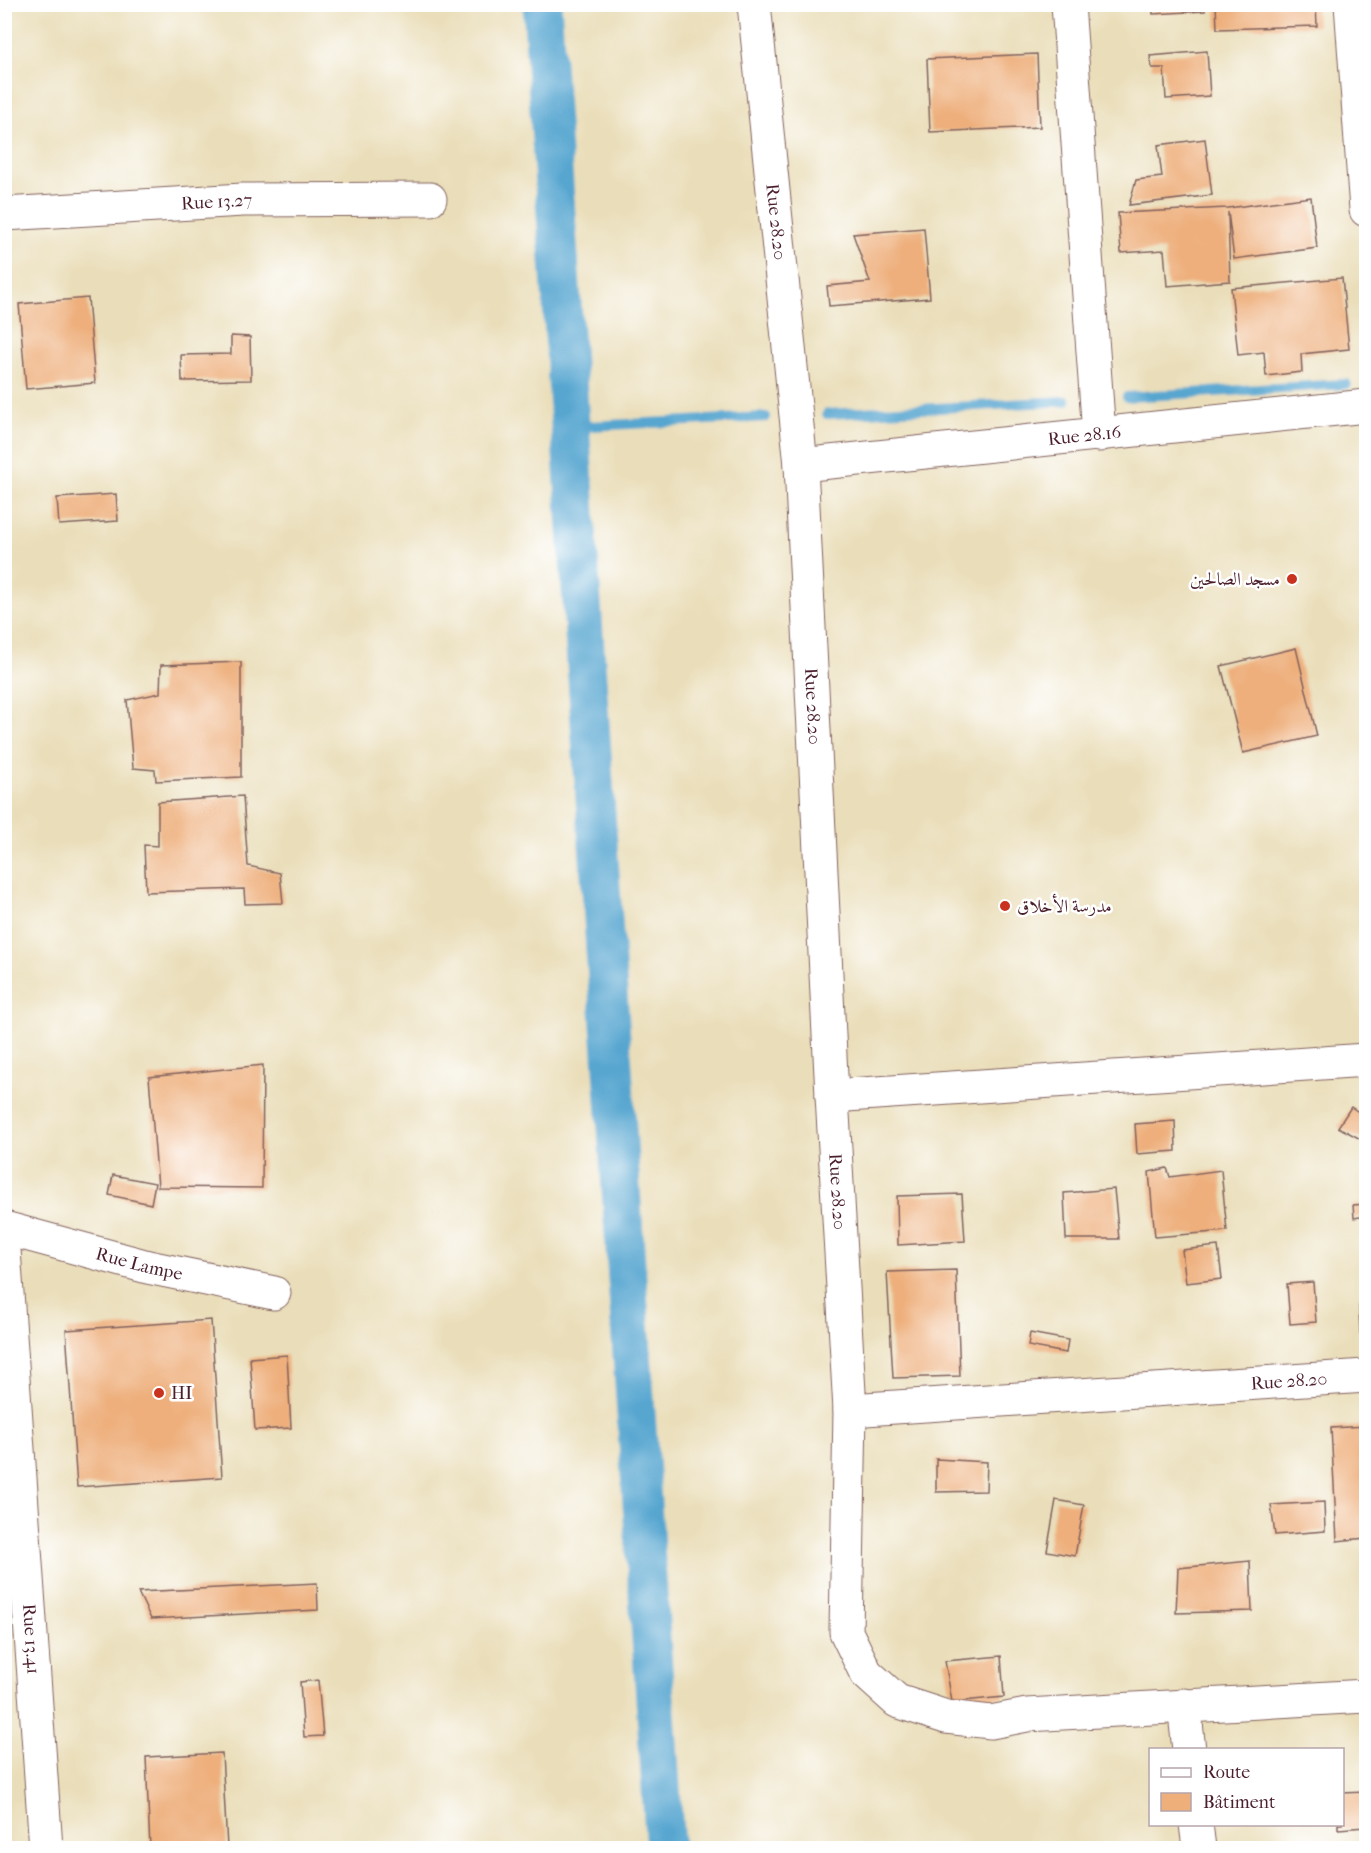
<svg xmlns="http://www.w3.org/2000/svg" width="1371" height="1853" font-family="'IM FELL French Canon',Amiri,serif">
	<rect width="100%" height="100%" fill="#fff"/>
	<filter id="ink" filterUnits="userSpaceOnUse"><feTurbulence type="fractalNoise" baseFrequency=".0167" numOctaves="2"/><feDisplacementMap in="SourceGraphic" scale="12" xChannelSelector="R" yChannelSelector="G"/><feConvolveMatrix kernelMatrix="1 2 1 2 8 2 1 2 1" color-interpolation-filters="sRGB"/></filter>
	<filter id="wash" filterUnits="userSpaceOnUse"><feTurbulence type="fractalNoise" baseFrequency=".008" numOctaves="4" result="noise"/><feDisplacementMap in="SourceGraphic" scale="24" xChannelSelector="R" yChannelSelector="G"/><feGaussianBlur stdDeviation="1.35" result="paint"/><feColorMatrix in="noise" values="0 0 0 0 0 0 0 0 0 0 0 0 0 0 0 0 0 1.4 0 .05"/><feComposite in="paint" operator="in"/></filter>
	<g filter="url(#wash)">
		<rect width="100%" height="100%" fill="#eadeba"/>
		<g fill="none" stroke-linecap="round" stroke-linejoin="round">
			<path stroke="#56a6d0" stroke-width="10" d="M1127 397 1346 384
				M827 414 1066 401
				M570 427 766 417"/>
			<path stroke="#56a6d0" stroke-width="39" d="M542 4 665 1848"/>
		</g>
		<g id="blocks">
			<path fill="#eeaf7b" d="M1152 4H1204L1205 11 1153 14Z
				M1216 4H1316L1317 26 1217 29Z
				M1207 51 1210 96 1166 99 1164 68H1152L1150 56Z
				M1037 54 1040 127 930 132 927 59Z
				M1205 139 1212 195 1129 205 1136 180 1162 177 1158 145Z
				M1311 197 1317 248 1234 259 1228 212 1230 281 1167 286 1164 250 1121 253 1118 213 1228 208Z
				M924 228 930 298 829 306 827 286 870 282 853 234Z
				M1342 278 1349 349 1301 354 1302 372 1266 376 1264 352 1238 355 1231 288Z
				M88 298 95 383 26 389 19 304Z
				M231 336 250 337 251 380 182 381 181 355 231 354Z
				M116 494 118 521 59 525 57 498Z
				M1296 648 1317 736 1243 753 1221 666Z
				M241 662V777L156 781 155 770 133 768 127 700 160 693 161 665Z
				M243 796 248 866 280 873 283 903 245 904 244 889 146 892 144 845 158 846V802Z
				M263 1065 262 1188 158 1187 149 1077Z
				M1351 1107 1366 1117V1142L1338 1127Z
				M1175 1121 1176 1151 1137 1154 1135 1124Z
				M1167 1168 1170 1177 1221 1170 1227 1231 1155 1237 1149 1172Z
				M113 1175 155 1183 151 1204 109 1195Z
				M1114 1189 1119 1239H1066L1064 1193Z
				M962 1194 965 1241 898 1245 897 1196Z
				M1366 1204V1216L1354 1218 1353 1205Z
				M1218 1246 1222 1279 1186 1283 1182 1250Z
				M956 1270 960 1376 893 1378 887 1272Z
				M1313 1282 1316 1322 1290 1324 1287 1284Z
				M1359 1306H1366V1332L1360 1333Z
				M211 1320 222 1477 77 1487 66 1330Z
				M1030 1333 1068 1340 1066 1353 1028 1346Z
				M287 1355 291 1428 255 1430 250 1358Z
				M1366 1426V1538L1337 1541 1331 1428Z
				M936 1459 987 1462 986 1491 936 1492Z
				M1056 1500 1084 1505 1075 1556 1047 1551Z
				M1324 1502 1325 1531 1275 1535 1271 1505Z
				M1250 1561 1252 1611 1176 1613 1178 1568Z
				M317 1583 318 1610 151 1619 138 1592Z
				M1001 1656 1004 1697 952 1702 945 1661Z
				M318 1680 323 1736 304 1737 300 1682Z
				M222 1753 227 1848H150L146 1757Z
				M1366 1792V1827L1338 1829V1824H1342V1793Z"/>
		</g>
	</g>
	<g filter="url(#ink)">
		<use href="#blocks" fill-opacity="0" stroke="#82625d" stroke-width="1.5"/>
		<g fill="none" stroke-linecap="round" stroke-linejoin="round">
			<defs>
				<g id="minor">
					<path id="s1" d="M754 4 801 465 832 1096 850 1410 846 1632 866 1673 897 1701 946 1717 991 1722 1027 1715 1366 1696"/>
					<path d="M1068 4 1099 435"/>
					<path d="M1351 4 1366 210"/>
					<path id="s2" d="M4 214 243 200 430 199"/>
					<path id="s3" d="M801 465 1366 406"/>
					<path d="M832 1096 1366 1060"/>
					<path id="s4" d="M4 1228 148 1267 274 1293"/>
					<path id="s5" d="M4 1250 46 1848"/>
					<path id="s6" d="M850 1410 1366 1376"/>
					<path d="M1184 1705 1189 1750"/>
					<path d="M1196 1824 1199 1848"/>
				</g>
			</defs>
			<use href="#minor" stroke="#82625d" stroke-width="35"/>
			<use href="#minor" stroke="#fff" stroke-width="33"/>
		</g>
	</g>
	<g fill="#c8321e" stroke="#fff" stroke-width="2">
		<circle cx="1292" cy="579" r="6"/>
		<circle cx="1005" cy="906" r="6"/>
		<circle cx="159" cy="1393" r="6"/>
	</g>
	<g text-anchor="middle" stroke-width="5" stroke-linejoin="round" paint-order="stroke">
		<g font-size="18" fill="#4a1f2b" stroke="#fff">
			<text dy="6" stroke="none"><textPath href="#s2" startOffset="213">Rue 13.27</textPath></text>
			<text dy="6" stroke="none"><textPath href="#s1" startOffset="219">Rue 28.20</textPath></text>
			<text dy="6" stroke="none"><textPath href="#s3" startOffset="285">Rue 28.16</textPath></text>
			<text dy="6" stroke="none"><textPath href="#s1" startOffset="705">Rue 28.20</textPath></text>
			<text dy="6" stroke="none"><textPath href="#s1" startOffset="1191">Rue 28.20</textPath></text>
			<text dy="6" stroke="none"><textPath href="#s4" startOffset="140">Rue Lampe</textPath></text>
			<text dy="6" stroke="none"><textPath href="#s6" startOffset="440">Rue 28.20</textPath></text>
			<text dy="6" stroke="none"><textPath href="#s5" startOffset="390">Rue 13.41</textPath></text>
		</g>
		<g font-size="18" fill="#4a1f2b" stroke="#fff" text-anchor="start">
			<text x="1280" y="585" text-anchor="end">مسجد الصالحين</text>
			<text x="1017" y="912">مدرسة الأخلاق</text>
			<text x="171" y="1399">HI</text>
		</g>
	</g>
	<rect width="1371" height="1853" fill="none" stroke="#fff" stroke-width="24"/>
	<rect x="1149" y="1748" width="195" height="78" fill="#ffffff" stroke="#b7a5aa" stroke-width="1.5"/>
	<rect x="1161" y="1768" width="30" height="9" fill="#ffffff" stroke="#b7a5aa" stroke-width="1.5"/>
	<text x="1203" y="1778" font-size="18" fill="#4a1f2b">Route</text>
	<rect x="1161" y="1793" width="30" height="18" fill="#eeaf7b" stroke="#b7a5aa" stroke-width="1.5"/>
	<text x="1203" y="1808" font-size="18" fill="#4a1f2b">Bâtiment</text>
</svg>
